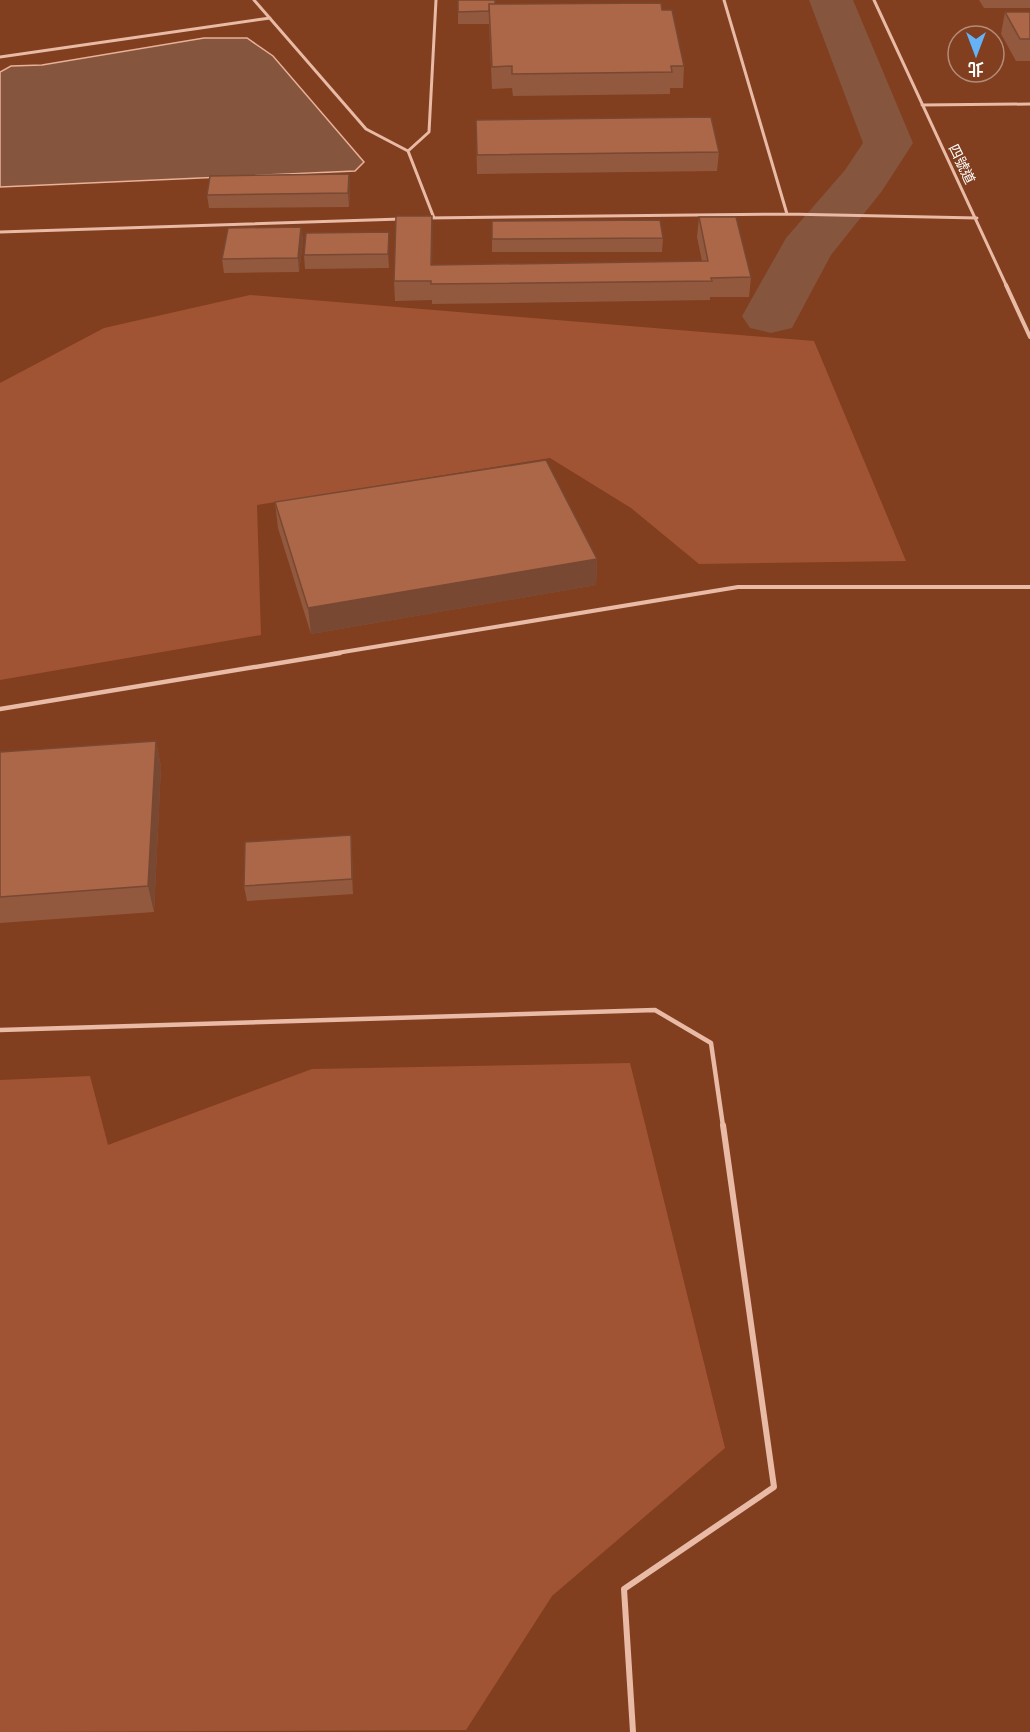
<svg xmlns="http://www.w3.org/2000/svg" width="1030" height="1732" font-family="'Archivo Narrow','Noto Sans TC',sans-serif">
	<rect width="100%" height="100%" fill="#813f1f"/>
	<path fill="#a05433" d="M250 295 814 341 906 561 699 564 631 508 550 458 257 505 261 635 0 680V383L104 328Z
		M630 1063 725 1448 552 1596 466 1730 0 1732V1080L90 1076 108 1145 312 1069Z"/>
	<path fill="#85553d" stroke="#eab098" stroke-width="1.5" d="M204 38H247L273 56 364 162 355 171 0 187V72L11 66 42 65Z"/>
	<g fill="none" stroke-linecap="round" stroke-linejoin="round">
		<path fill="#85553d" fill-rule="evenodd" d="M809 0H853L913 143 882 191 831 255 792 328 771 333 750 328 742 316 786 238 845 170 863 143Z"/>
		<path stroke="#e9baa5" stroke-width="3" d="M254 0 366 129 408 151 434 218
			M724 0 787 214
			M874 0 1007 287
			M0 57 270 18
			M922 105 1030 104
			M408 151 429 132 436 0
			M427 218 787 214 977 218
			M0 232 401 219"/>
		<path stroke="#e9baa5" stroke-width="4" d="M1006 285 1030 337
			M331 654 738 587H1030"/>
		<path stroke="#e9baa5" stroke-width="4.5" d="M0 709 340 653
			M0 1030 655 1010 711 1043 723 1126"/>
		<path stroke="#e9baa5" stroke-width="6" d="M633 1732 624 1589 774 1487 723 1125"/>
	</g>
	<path fill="#93593e" d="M458 0 495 4 662 10 684 66 683 88H670V94L513 96 512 88 492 89 489 24H458Z
		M979 0H1030V8H984Z
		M1005 12H1030V61H1016L1001 34Z
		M476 120 719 152 717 171 477 174Z
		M349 174 350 187 349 207 209 208 207 195Z
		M432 216V265L702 261 697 237 699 217 751 277 749 297H710V300L432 304V300L395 301 394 281Z
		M492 221 663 238 662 252H492Z
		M301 227 303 241 299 272 224 273 222 259Z
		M389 232V268L305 269 304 255Z
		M275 502 597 559 596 585 311 634 278 528Z
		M156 741 161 767 154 912 0 923V752Z
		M351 835 352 850 353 894 247 901 244 886Z"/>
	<path fill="#784832" d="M349 174 350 187 349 207 348 193Z
		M432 216 433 235 432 284 431 265Z
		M301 227 303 241 299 272 298 258Z
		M389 232V268L388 254Z
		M597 559 596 585 311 634 308 608Z
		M156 741 161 767 154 912 148 886Z
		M351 835 352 850 353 894 352 879Z"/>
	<path fill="#ab6748" stroke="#784832" stroke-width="1.5" d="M458 0H495V4H489V11L458 12Z
		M661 3 662 10H672L684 66H671L672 72 512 74V66L492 67 489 4Z
		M1005 12H1030V39H1020Z
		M711 117 719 152 477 155 476 120Z
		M349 174 348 193 207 195 210 176Z
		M396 216H432L431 265 708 261 699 217H736L751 277 711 278 712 281 431 284V281H394Z
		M660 220 663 238 492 239V221Z
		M301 227 298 258 222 259 228 228Z
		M389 232 388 254 304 255 306 233Z
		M546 460 597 559 308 608 275 502Z
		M156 741 148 886 0 897V752Z
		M351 835 352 879 244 886 245 842Z"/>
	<g text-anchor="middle" stroke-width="5" stroke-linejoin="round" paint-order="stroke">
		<g font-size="14" fill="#fff" stroke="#813f1f">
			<text transform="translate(962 164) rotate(64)" y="5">四號道</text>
		</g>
	</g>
	<g transform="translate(976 54) rotate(180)"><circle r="28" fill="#813f1f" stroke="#b38c79" stroke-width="1.5"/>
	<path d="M0-4.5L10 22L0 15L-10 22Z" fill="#65b2f7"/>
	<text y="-9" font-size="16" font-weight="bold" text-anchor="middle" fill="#ffffff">北</text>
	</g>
</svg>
